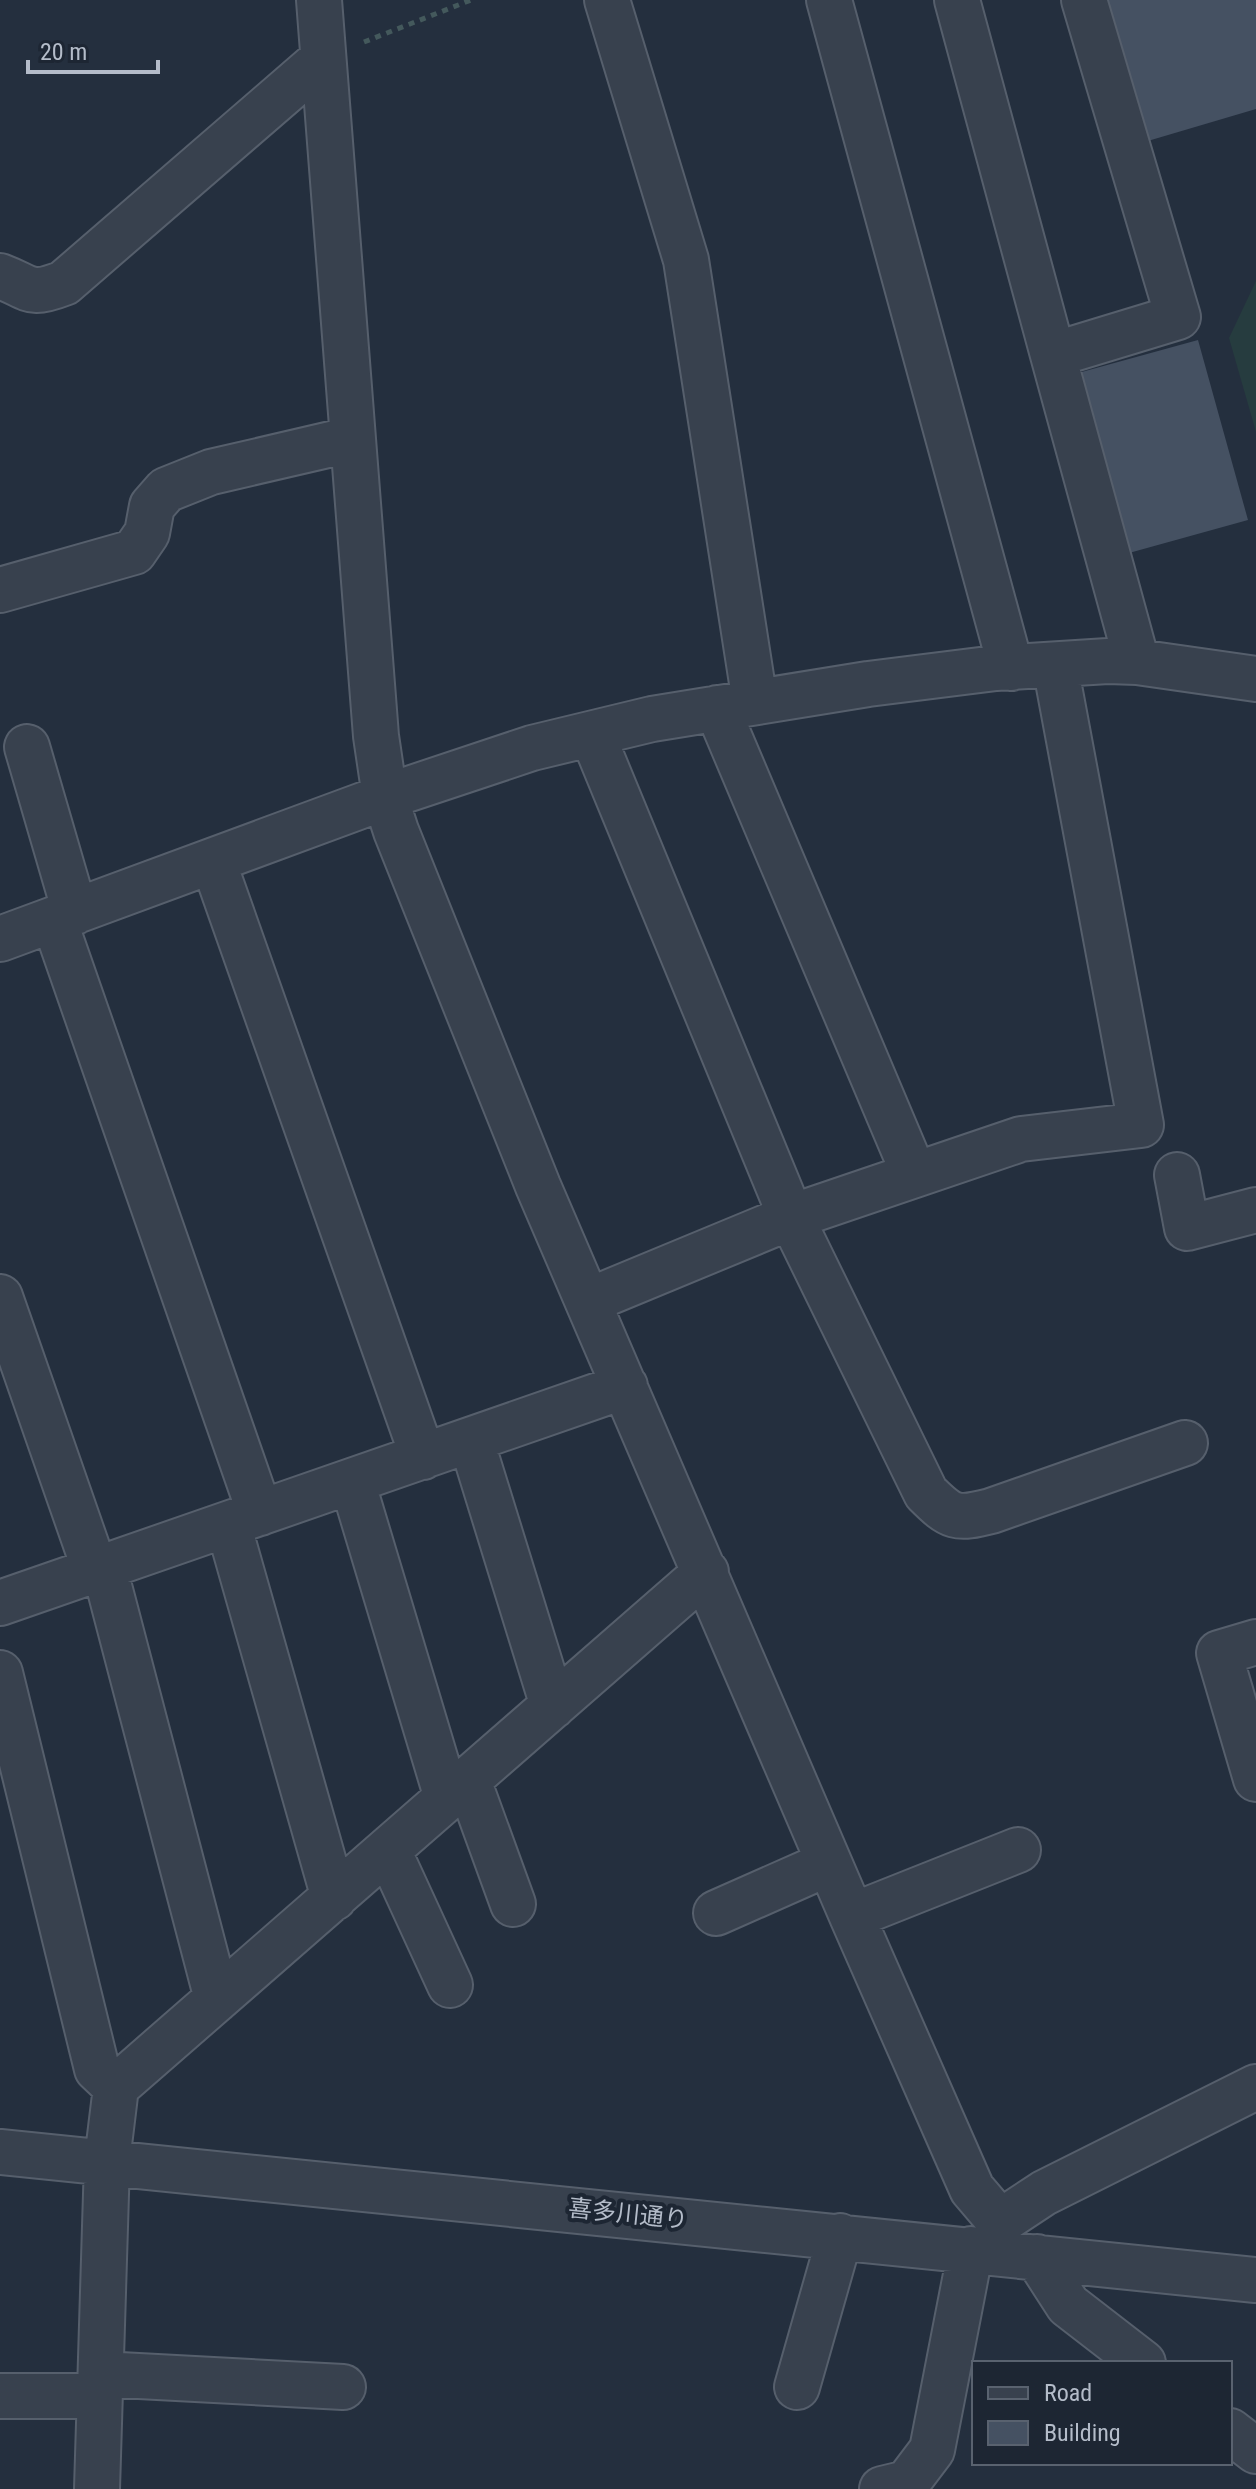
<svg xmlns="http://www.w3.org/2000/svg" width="1256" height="2489" font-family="'Roboto Condensed','Noto Sans JP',sans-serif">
	<rect width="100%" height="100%" fill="#242f3e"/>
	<path fill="#263c3f" d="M1256 281V432L1229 338Z"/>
	<path fill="#455162" d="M1099 0H1256V109L1141 143Z
		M1198 340 1248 520 1129 553 1078 373Z"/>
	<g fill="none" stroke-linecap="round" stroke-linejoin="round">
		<defs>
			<path id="minor" d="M319 0 376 736 385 797 396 831 538 1186 852 1916 972 2189 1000 2222 997 2252
				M607 0 686 260 755 702
				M829 0 1011 668
				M957 0 1053 355
				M1084 0 1178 317 1053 355 1137 662
				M0 276C32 288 28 297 64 283L323 59
				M0 590 134 552 147 533 152 506 166 490 211 472 353 439
				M717 708 914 1174
				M592 734 791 1217 926 1493C951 1518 956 1520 991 1511L1185 1443
				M27 747 75 912
				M213 861 423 1457
				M54 920 260 1513
				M0 939 385 797 532 748 652 719 868 684 996 668 1108 661 1137 662 1256 679
				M1177 1175 1187 1228 1256 1210
				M0 1297 95 1570
				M588 1301 791 1217 1021 1139 1141 1125 1055 665
				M471 1440 553 1706
				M352 1481 447 1798
				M228 1524 334 1898
				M104 1567 217 1999
				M0 1603 625 1386
				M1256 1642 1219 1653 1256 1779
				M0 1673 97 2069 116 2087
				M468 1780 513 1904
				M388 1850 450 1985
				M716 1913 829 1863
				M852 1916 1018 1850
				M0 2152 1256 2280
				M1000 2222 1044 2193 1256 2087
				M1037 2257 1068 2305 1143 2363
				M101 2374 343 2387
				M797 2387 840 2236
				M0 2396H100
				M1230 2431 1256 2451
				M97 2489 107 2161 116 2087 706 1572
				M882 2489 907 2483 932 2450 971 2249"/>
		</defs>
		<use href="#minor" stroke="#565f6c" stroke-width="48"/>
		<path stroke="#44595c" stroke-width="5" stroke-dasharray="6 6" stroke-linecap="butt" d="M364 42 471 0"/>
		<use href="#minor" stroke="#38414e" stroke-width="44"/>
	</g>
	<g text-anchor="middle" stroke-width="8" stroke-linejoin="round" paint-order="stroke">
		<g font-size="24" fill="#b4bcc9" stroke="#1d2633">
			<text transform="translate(628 2214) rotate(6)" y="8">喜多川通り</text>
		</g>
	</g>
	<rect x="972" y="2361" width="260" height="104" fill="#1d2633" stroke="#59626f" stroke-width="2"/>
	<rect x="988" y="2387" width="40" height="12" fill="#38414e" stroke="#59626f" stroke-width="2"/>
	<text x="1044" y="2401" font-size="24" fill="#b4bcc9">Road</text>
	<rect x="988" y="2421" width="40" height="24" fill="#455162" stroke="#59626f" stroke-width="2"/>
	<text x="1044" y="2441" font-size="24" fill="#b4bcc9">Building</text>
	<path d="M28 60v12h130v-12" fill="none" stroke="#b4bcc9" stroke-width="4"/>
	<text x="40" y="60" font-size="24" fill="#b4bcc9" stroke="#1d2633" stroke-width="6" paint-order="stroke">20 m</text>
</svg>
